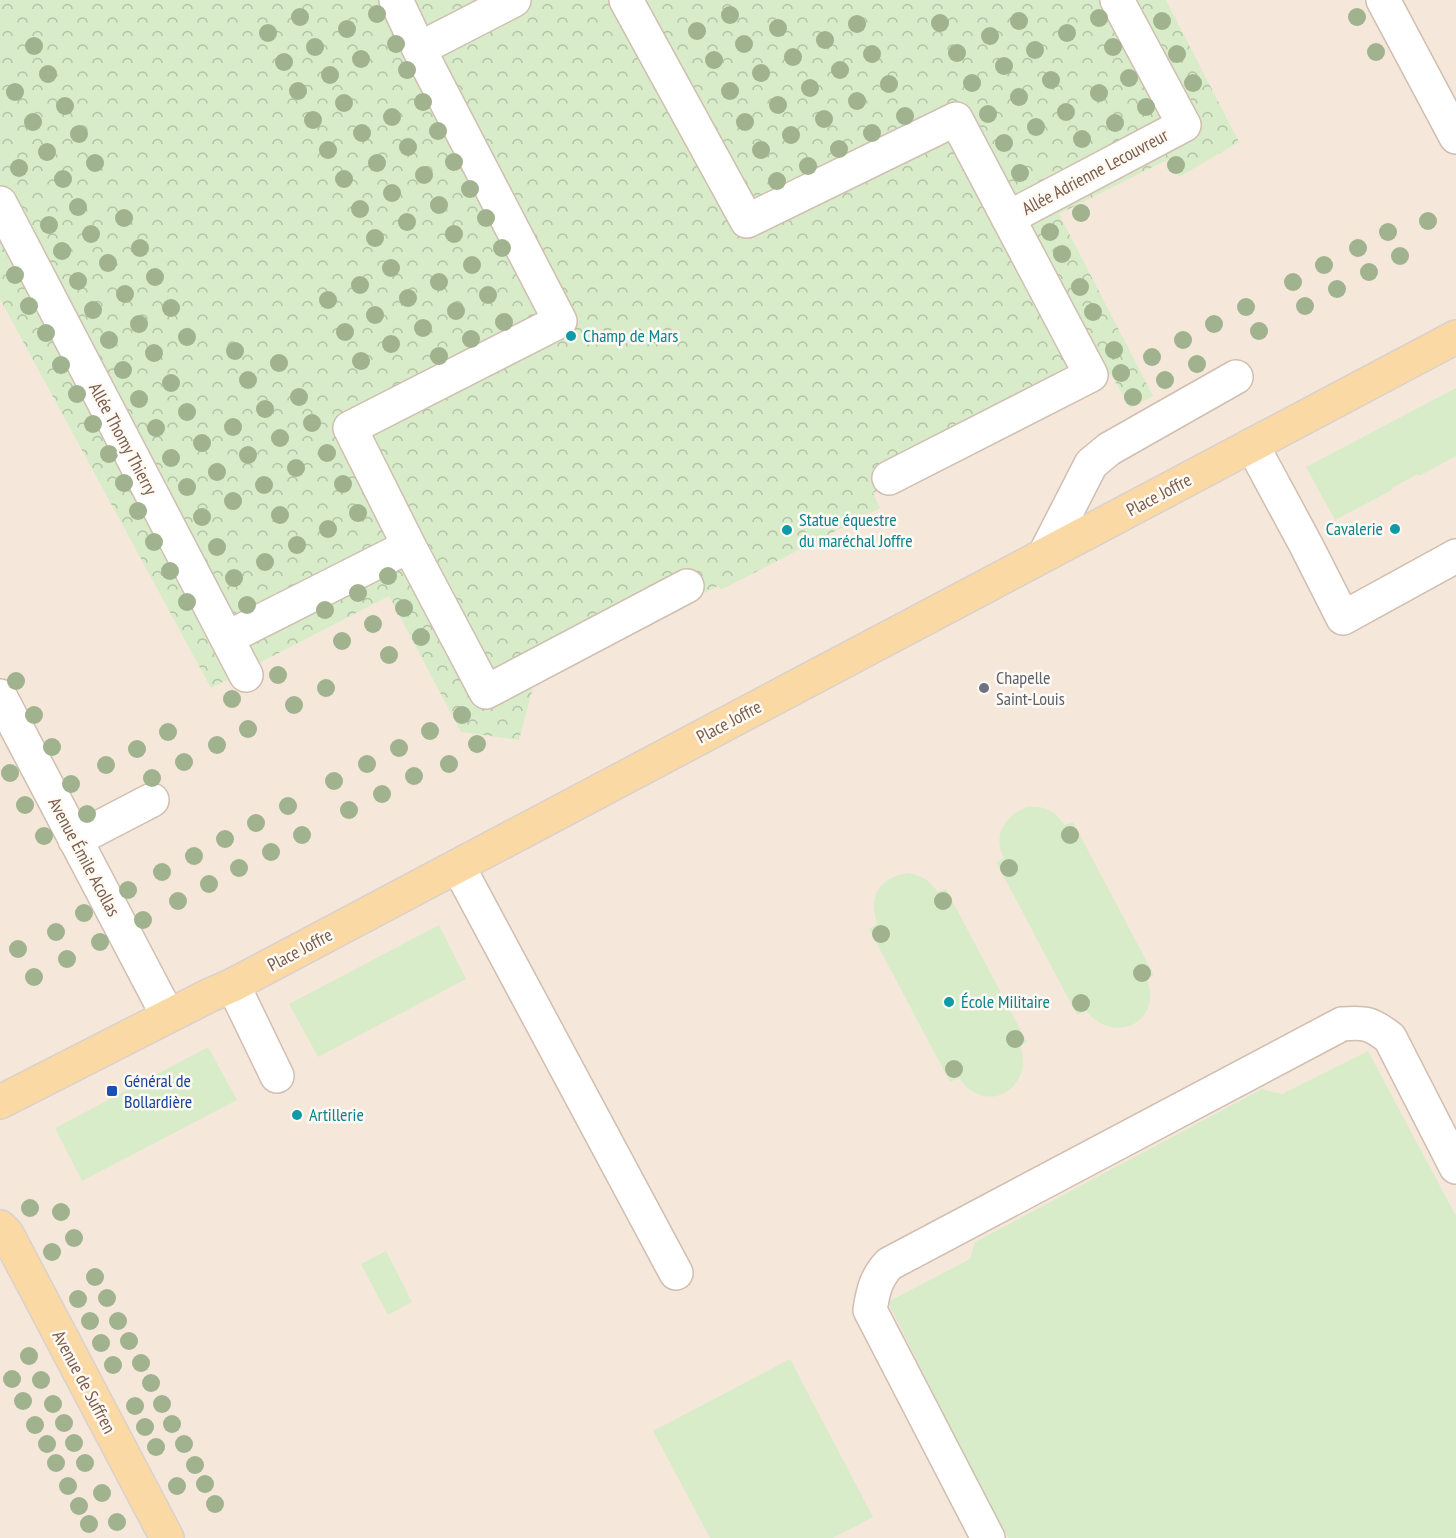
<svg xmlns="http://www.w3.org/2000/svg" width="1456" height="1538" font-family="'PT Sans Narrow',sans-serif">
	<defs>
		<pattern id="forest-crowns" width="20" height="18" patternUnits="userSpaceOnUse" patternTransform="scale(1.5)"><rect width="20" height="18" fill="#d8ecc9"/><path d="M2 6a3 3 0 1 1 6 0M12 15a3 3 0 1 1 6 0" fill="none" stroke="#b4c2a5"/></pattern>
	</defs>
	<rect width="100%" height="100%" fill="#fdf6ec"/>
	<path fill="#f5e8da" d="M0 0H1456V1538H0Z"/>
	<path fill="#d8ecc9" d="M1456 388V456L1419 476 1418 474 1392 488V490L1335 520 1306 467Z
		M1027 807C1046 806 1053 810 1065 825L1073 822 1154 975 1147 979C1163 1020 1116 1047 1086 1011L1077 1015 996 862 1004 858C992 835 1005 816 1027 807Z
		M909 873C924 877 929 880 938 892L946 889 1027 1042 1020 1046C1033 1077 1002 1110 972 1091 966 1088 963 1082 959 1078L950 1082 869 929 877 924C868 896 879 877 909 873Z
		M439 925 466 979 318 1057 289 1004Z
		M208 1047 237 1100 82 1181 55 1128Z
		M1368 1051 1456 1216V1538H1008L949 1425 888 1302 970 1259 975 1242 1262 1089 1282 1094Z
		M386 1251 412 1302 388 1315 361 1264Z
		M790 1359 873 1517 833 1538H710L653 1431Z"/>
	<path fill="url(#forest-crowns)" d="M0 0H1166L1239 142 1179 177 1169 159 1059 214 1153 396 1130 408 1111 374 873 493 880 508 721 590 718 586 535 680 519 740 461 732 389 596 211 688 0 299Z"/>
	<g fill="none" stroke-linecap="round" stroke-linejoin="round">
		<defs>
			<path id="minor" d="M396 0 419 49
				M514 0 419 49 560 321 350 428 409 546 486 692 687 586
				M626 0 747 221 956 119 1091 375 889 478
				M1383 0 1456 137
				M0 203 246 675
				M1008 218 1184 125 1117 0
				M1252 445 1306 545 1343 618 1456 556
				M1045 554 1091 464 1109 449 1236 377
				M227 638 409 546
				M0 696 168 1016
				M75 840 152 800
				M458 866 676 1273
				M233 985 277 1076
				M988 1538 870 1310C873 1291 876 1278 889 1264L1342 1024C1365 1022 1371 1023 1390 1038L1456 1167"/>
			<path id="major" d="M0 1102 208 996 233 985 1456 337
				M0 1227 7 1234 167 1538"/>
		</defs>
		<use href="#minor" stroke="#d1beb0" stroke-width="36"/>
		<use href="#major" stroke="#dad1cd" stroke-width="36"/>
		<use href="#minor" stroke="#fff" stroke-width="33"/>
		<use href="#major" stroke="#fbd9a5" stroke-width="33"/>
	</g>
	<g fill="#a0b28e">
		<circle cx="377" cy="14" r="9"/>
		<circle cx="730" cy="15" r="9"/>
		<circle cx="300" cy="17" r="9"/>
		<circle cx="1357" cy="17" r="9"/>
		<circle cx="1099" cy="18" r="9"/>
		<circle cx="1019" cy="21" r="9"/>
		<circle cx="1162" cy="21" r="9"/>
		<circle cx="940" cy="23" r="9"/>
		<circle cx="857" cy="24" r="9"/>
		<circle cx="778" cy="28" r="9"/>
		<circle cx="347" cy="29" r="9"/>
		<circle cx="697" cy="31" r="9"/>
		<circle cx="268" cy="33" r="9"/>
		<circle cx="1067" cy="33" r="9"/>
		<circle cx="990" cy="36" r="9"/>
		<circle cx="825" cy="40" r="9"/>
		<circle cx="396" cy="44" r="9"/>
		<circle cx="744" cy="44" r="9"/>
		<circle cx="34" cy="46" r="9"/>
		<circle cx="315" cy="47" r="9"/>
		<circle cx="1113" cy="47" r="9"/>
		<circle cx="1035" cy="50" r="9"/>
		<circle cx="1376" cy="52" r="9"/>
		<circle cx="957" cy="53" r="9"/>
		<circle cx="872" cy="54" r="9"/>
		<circle cx="1177" cy="54" r="9"/>
		<circle cx="793" cy="57" r="9"/>
		<circle cx="361" cy="59" r="9"/>
		<circle cx="714" cy="60" r="9"/>
		<circle cx="284" cy="62" r="9"/>
		<circle cx="1004" cy="66" r="9"/>
		<circle cx="407" cy="70" r="9"/>
		<circle cx="840" cy="70" r="9"/>
		<circle cx="761" cy="73" r="9"/>
		<circle cx="48" cy="74" r="9"/>
		<circle cx="330" cy="75" r="9"/>
		<circle cx="1129" cy="78" r="9"/>
		<circle cx="1051" cy="80" r="9"/>
		<circle cx="972" cy="83" r="9"/>
		<circle cx="1193" cy="83" r="9"/>
		<circle cx="889" cy="84" r="9"/>
		<circle cx="810" cy="88" r="9"/>
		<circle cx="298" cy="91" r="9"/>
		<circle cx="730" cy="91" r="9"/>
		<circle cx="15" cy="92" r="9"/>
		<circle cx="1099" cy="93" r="9"/>
		<circle cx="1019" cy="97" r="9"/>
		<circle cx="857" cy="101" r="9"/>
		<circle cx="423" cy="102" r="9"/>
		<circle cx="344" cy="103" r="9"/>
		<circle cx="778" cy="105" r="9"/>
		<circle cx="65" cy="106" r="9"/>
		<circle cx="1146" cy="107" r="9"/>
		<circle cx="1066" cy="112" r="9"/>
		<circle cx="988" cy="114" r="9"/>
		<circle cx="905" cy="116" r="9"/>
		<circle cx="392" cy="117" r="9"/>
		<circle cx="824" cy="119" r="9"/>
		<circle cx="313" cy="120" r="9"/>
		<circle cx="33" cy="122" r="9"/>
		<circle cx="745" cy="122" r="9"/>
		<circle cx="1115" cy="123" r="9"/>
		<circle cx="1036" cy="127" r="9"/>
		<circle cx="438" cy="131" r="9"/>
		<circle cx="362" cy="133" r="9"/>
		<circle cx="872" cy="133" r="9"/>
		<circle cx="79" cy="134" r="9"/>
		<circle cx="791" cy="135" r="9"/>
		<circle cx="1082" cy="139" r="9"/>
		<circle cx="1004" cy="143" r="9"/>
		<circle cx="408" cy="147" r="9"/>
		<circle cx="839" cy="149" r="9"/>
		<circle cx="328" cy="150" r="9"/>
		<circle cx="761" cy="150" r="9"/>
		<circle cx="47" cy="152" r="9"/>
		<circle cx="454" cy="162" r="9"/>
		<circle cx="95" cy="163" r="9"/>
		<circle cx="377" cy="163" r="9"/>
		<circle cx="1176" cy="165" r="9"/>
		<circle cx="808" cy="166" r="9"/>
		<circle cx="19" cy="168" r="9"/>
		<circle cx="1020" cy="173" r="9"/>
		<circle cx="424" cy="175" r="9"/>
		<circle cx="63" cy="179" r="9"/>
		<circle cx="344" cy="179" r="9"/>
		<circle cx="777" cy="181" r="9"/>
		<circle cx="470" cy="189" r="9"/>
		<circle cx="392" cy="193" r="9"/>
		<circle cx="439" cy="205" r="9"/>
		<circle cx="78" cy="207" r="9"/>
		<circle cx="360" cy="209" r="9"/>
		<circle cx="1081" cy="213" r="9"/>
		<circle cx="124" cy="218" r="9"/>
		<circle cx="486" cy="218" r="9"/>
		<circle cx="1428" cy="221" r="9"/>
		<circle cx="407" cy="222" r="9"/>
		<circle cx="49" cy="225" r="9"/>
		<circle cx="1050" cy="232" r="9"/>
		<circle cx="1388" cy="232" r="9"/>
		<circle cx="91" cy="234" r="9"/>
		<circle cx="454" cy="234" r="9"/>
		<circle cx="375" cy="238" r="9"/>
		<circle cx="140" cy="248" r="9"/>
		<circle cx="502" cy="248" r="9"/>
		<circle cx="1358" cy="248" r="9"/>
		<circle cx="62" cy="251" r="9"/>
		<circle cx="1062" cy="254" r="9"/>
		<circle cx="1400" cy="256" r="9"/>
		<circle cx="108" cy="263" r="9"/>
		<circle cx="472" cy="265" r="9"/>
		<circle cx="1324" cy="265" r="9"/>
		<circle cx="391" cy="268" r="9"/>
		<circle cx="1369" cy="272" r="9"/>
		<circle cx="15" cy="275" r="9"/>
		<circle cx="155" cy="277" r="9"/>
		<circle cx="78" cy="281" r="9"/>
		<circle cx="439" cy="282" r="9"/>
		<circle cx="1293" cy="282" r="9"/>
		<circle cx="360" cy="285" r="9"/>
		<circle cx="1080" cy="287" r="9"/>
		<circle cx="1337" cy="289" r="9"/>
		<circle cx="125" cy="294" r="9"/>
		<circle cx="488" cy="295" r="9"/>
		<circle cx="408" cy="298" r="9"/>
		<circle cx="328" cy="300" r="9"/>
		<circle cx="29" cy="306" r="9"/>
		<circle cx="1305" cy="306" r="9"/>
		<circle cx="1246" cy="307" r="9"/>
		<circle cx="171" cy="308" r="9"/>
		<circle cx="93" cy="310" r="9"/>
		<circle cx="456" cy="311" r="9"/>
		<circle cx="1093" cy="312" r="9"/>
		<circle cx="375" cy="315" r="9"/>
		<circle cx="504" cy="322" r="9"/>
		<circle cx="139" cy="324" r="9"/>
		<circle cx="1214" cy="324" r="9"/>
		<circle cx="423" cy="328" r="9"/>
		<circle cx="1259" cy="331" r="9"/>
		<circle cx="345" cy="332" r="9"/>
		<circle cx="46" cy="333" r="9"/>
		<circle cx="187" cy="337" r="9"/>
		<circle cx="471" cy="339" r="9"/>
		<circle cx="109" cy="340" r="9"/>
		<circle cx="1183" cy="340" r="9"/>
		<circle cx="391" cy="344" r="9"/>
		<circle cx="1114" cy="350" r="9"/>
		<circle cx="235" cy="351" r="9"/>
		<circle cx="154" cy="353" r="9"/>
		<circle cx="439" cy="356" r="9"/>
		<circle cx="1152" cy="357" r="9"/>
		<circle cx="361" cy="361" r="9"/>
		<circle cx="279" cy="363" r="9"/>
		<circle cx="1197" cy="364" r="9"/>
		<circle cx="61" cy="365" r="9"/>
		<circle cx="123" cy="370" r="9"/>
		<circle cx="1121" cy="373" r="9"/>
		<circle cx="248" cy="380" r="9"/>
		<circle cx="1165" cy="380" r="9"/>
		<circle cx="171" cy="383" r="9"/>
		<circle cx="77" cy="394" r="9"/>
		<circle cx="299" cy="397" r="9"/>
		<circle cx="1133" cy="397" r="9"/>
		<circle cx="139" cy="399" r="9"/>
		<circle cx="265" cy="409" r="9"/>
		<circle cx="187" cy="412" r="9"/>
		<circle cx="312" cy="423" r="9"/>
		<circle cx="93" cy="424" r="9"/>
		<circle cx="233" cy="427" r="9"/>
		<circle cx="156" cy="428" r="9"/>
		<circle cx="280" cy="438" r="9"/>
		<circle cx="202" cy="443" r="9"/>
		<circle cx="327" cy="453" r="9"/>
		<circle cx="109" cy="454" r="9"/>
		<circle cx="248" cy="455" r="9"/>
		<circle cx="171" cy="458" r="9"/>
		<circle cx="296" cy="468" r="9"/>
		<circle cx="217" cy="472" r="9"/>
		<circle cx="124" cy="483" r="9"/>
		<circle cx="343" cy="484" r="9"/>
		<circle cx="264" cy="485" r="9"/>
		<circle cx="187" cy="487" r="9"/>
		<circle cx="233" cy="501" r="9"/>
		<circle cx="138" cy="511" r="9"/>
		<circle cx="358" cy="513" r="9"/>
		<circle cx="280" cy="515" r="9"/>
		<circle cx="202" cy="517" r="9"/>
		<circle cx="328" cy="529" r="9"/>
		<circle cx="154" cy="542" r="9"/>
		<circle cx="297" cy="545" r="9"/>
		<circle cx="217" cy="547" r="9"/>
		<circle cx="265" cy="562" r="9"/>
		<circle cx="170" cy="571" r="9"/>
		<circle cx="388" cy="576" r="9"/>
		<circle cx="234" cy="578" r="9"/>
		<circle cx="358" cy="593" r="9"/>
		<circle cx="187" cy="602" r="9"/>
		<circle cx="247" cy="605" r="9"/>
		<circle cx="404" cy="608" r="9"/>
		<circle cx="325" cy="610" r="9"/>
		<circle cx="373" cy="624" r="9"/>
		<circle cx="421" cy="637" r="9"/>
		<circle cx="342" cy="641" r="9"/>
		<circle cx="389" cy="655" r="9"/>
		<circle cx="278" cy="675" r="9"/>
		<circle cx="16" cy="681" r="9"/>
		<circle cx="326" cy="688" r="9"/>
		<circle cx="232" cy="699" r="9"/>
		<circle cx="294" cy="705" r="9"/>
		<circle cx="34" cy="715" r="9"/>
		<circle cx="462" cy="715" r="9"/>
		<circle cx="248" cy="729" r="9"/>
		<circle cx="430" cy="731" r="9"/>
		<circle cx="168" cy="732" r="9"/>
		<circle cx="477" cy="744" r="9"/>
		<circle cx="217" cy="745" r="9"/>
		<circle cx="52" cy="747" r="9"/>
		<circle cx="399" cy="748" r="9"/>
		<circle cx="137" cy="749" r="9"/>
		<circle cx="184" cy="762" r="9"/>
		<circle cx="367" cy="764" r="9"/>
		<circle cx="449" cy="764" r="9"/>
		<circle cx="106" cy="765" r="9"/>
		<circle cx="10" cy="773" r="9"/>
		<circle cx="414" cy="776" r="9"/>
		<circle cx="152" cy="778" r="9"/>
		<circle cx="334" cy="781" r="9"/>
		<circle cx="71" cy="784" r="9"/>
		<circle cx="382" cy="794" r="9"/>
		<circle cx="25" cy="805" r="9"/>
		<circle cx="288" cy="806" r="9"/>
		<circle cx="349" cy="810" r="9"/>
		<circle cx="87" cy="814" r="9"/>
		<circle cx="256" cy="823" r="9"/>
		<circle cx="302" cy="835" r="9"/>
		<circle cx="1070" cy="835" r="9"/>
		<circle cx="44" cy="836" r="9"/>
		<circle cx="225" cy="839" r="9"/>
		<circle cx="271" cy="852" r="9"/>
		<circle cx="194" cy="856" r="9"/>
		<circle cx="239" cy="868" r="9"/>
		<circle cx="1009" cy="868" r="9"/>
		<circle cx="162" cy="872" r="9"/>
		<circle cx="209" cy="884" r="9"/>
		<circle cx="128" cy="890" r="9"/>
		<circle cx="178" cy="901" r="9"/>
		<circle cx="943" cy="901" r="9"/>
		<circle cx="84" cy="913" r="9"/>
		<circle cx="143" cy="920" r="9"/>
		<circle cx="56" cy="932" r="9"/>
		<circle cx="881" cy="934" r="9"/>
		<circle cx="100" cy="942" r="9"/>
		<circle cx="18" cy="949" r="9"/>
		<circle cx="67" cy="959" r="9"/>
		<circle cx="1142" cy="973" r="9"/>
		<circle cx="34" cy="977" r="9"/>
		<circle cx="1081" cy="1003" r="9"/>
		<circle cx="1015" cy="1039" r="9"/>
		<circle cx="954" cy="1069" r="9"/>
		<circle cx="30" cy="1208" r="9"/>
		<circle cx="61" cy="1212" r="9"/>
		<circle cx="74" cy="1238" r="9"/>
		<circle cx="52" cy="1252" r="9"/>
		<circle cx="95" cy="1277" r="9"/>
		<circle cx="107" cy="1298" r="9"/>
		<circle cx="78" cy="1299" r="9"/>
		<circle cx="90" cy="1321" r="9"/>
		<circle cx="118" cy="1321" r="9"/>
		<circle cx="129" cy="1341" r="9"/>
		<circle cx="101" cy="1343" r="9"/>
		<circle cx="29" cy="1356" r="9"/>
		<circle cx="141" cy="1363" r="9"/>
		<circle cx="113" cy="1365" r="9"/>
		<circle cx="12" cy="1379" r="9"/>
		<circle cx="41" cy="1380" r="9"/>
		<circle cx="151" cy="1383" r="9"/>
		<circle cx="23" cy="1401" r="9"/>
		<circle cx="53" cy="1404" r="9"/>
		<circle cx="162" cy="1404" r="9"/>
		<circle cx="135" cy="1406" r="9"/>
		<circle cx="64" cy="1423" r="9"/>
		<circle cx="172" cy="1424" r="9"/>
		<circle cx="35" cy="1425" r="9"/>
		<circle cx="145" cy="1427" r="9"/>
		<circle cx="74" cy="1443" r="9"/>
		<circle cx="47" cy="1444" r="9"/>
		<circle cx="184" cy="1444" r="9"/>
		<circle cx="156" cy="1447" r="9"/>
		<circle cx="56" cy="1463" r="9"/>
		<circle cx="85" cy="1463" r="9"/>
		<circle cx="195" cy="1465" r="9"/>
		<circle cx="205" cy="1484" r="9"/>
		<circle cx="68" cy="1486" r="9"/>
		<circle cx="177" cy="1486" r="9"/>
		<circle cx="102" cy="1493" r="9"/>
		<circle cx="215" cy="1504" r="9"/>
		<circle cx="79" cy="1506" r="9"/>
		<circle cx="117" cy="1522" r="9"/>
		<circle cx="89" cy="1524" r="9"/>
	</g>
	<g fill="#0f9aa8" stroke="#fffaf3" stroke-width="2">
		<circle cx="571" cy="336" r="6"/>
		<circle cx="1395" cy="529" r="6"/>
		<circle cx="787" cy="530" r="6"/>
		<circle cx="949" cy="1002" r="6"/>
		<circle cx="297" cy="1115" r="6"/>
	</g>
	<circle fill="#6b7280" stroke="#fffaf3" stroke-width="2" cx="984" cy="688" r="6"/>
	<rect fill="#1a4fb4" stroke="#fffaf3" stroke-width="2" x="106" y="1085" width="12" height="12" rx="3"/>
	<g text-anchor="middle" stroke-width="5" stroke-linejoin="round" paint-order="stroke">
		<g font-size="18" fill="#7a5c4d" stroke="#fffaf3">
			<text transform="translate(1095 172) rotate(-28)" y="6">Allée Adrienne Lecouvreur</text>
			<text transform="translate(123 439) rotate(62)" y="6">Allée Thomy Thierry</text>
			<text transform="translate(1159 495) rotate(-28)" y="6">Place Joffre</text>
			<text transform="translate(729 722) rotate(-28)" y="6">Place Joffre</text>
			<text transform="translate(84 857) rotate(62)" y="6">Avenue Émile Acollas</text>
			<text transform="translate(300 950) rotate(-28)" y="6">Place Joffre</text>
			<text transform="translate(84 1382) rotate(62)" y="6">Avenue de Suffren</text>
		</g>
		<g font-size="18" fill="#0d838f" stroke="#fffaf3" text-anchor="start">
			<text x="583" y="342">Champ de Mars</text>
			<text x="799" y="526">Statue équestre<tspan x="799" dy="21">du maréchal Joffre</tspan></text>
			<text x="1383" y="535" text-anchor="end">Cavalerie</text>
			<text x="961" y="1008">École Militaire</text>
			<text x="309" y="1121">Artillerie</text>
		</g>
		<g font-size="18" fill="#5b616d" stroke="#fffaf3" text-anchor="start">
			<text x="996" y="684">Chapelle<tspan x="996" dy="21">Saint-Louis</tspan></text>
		</g>
		<g font-size="18" fill="#164399" stroke="#fffaf3" text-anchor="start">
			<text x="124" y="1087">Général de<tspan x="124" dy="21">Bollardière</tspan></text>
		</g>
	</g>
</svg>
